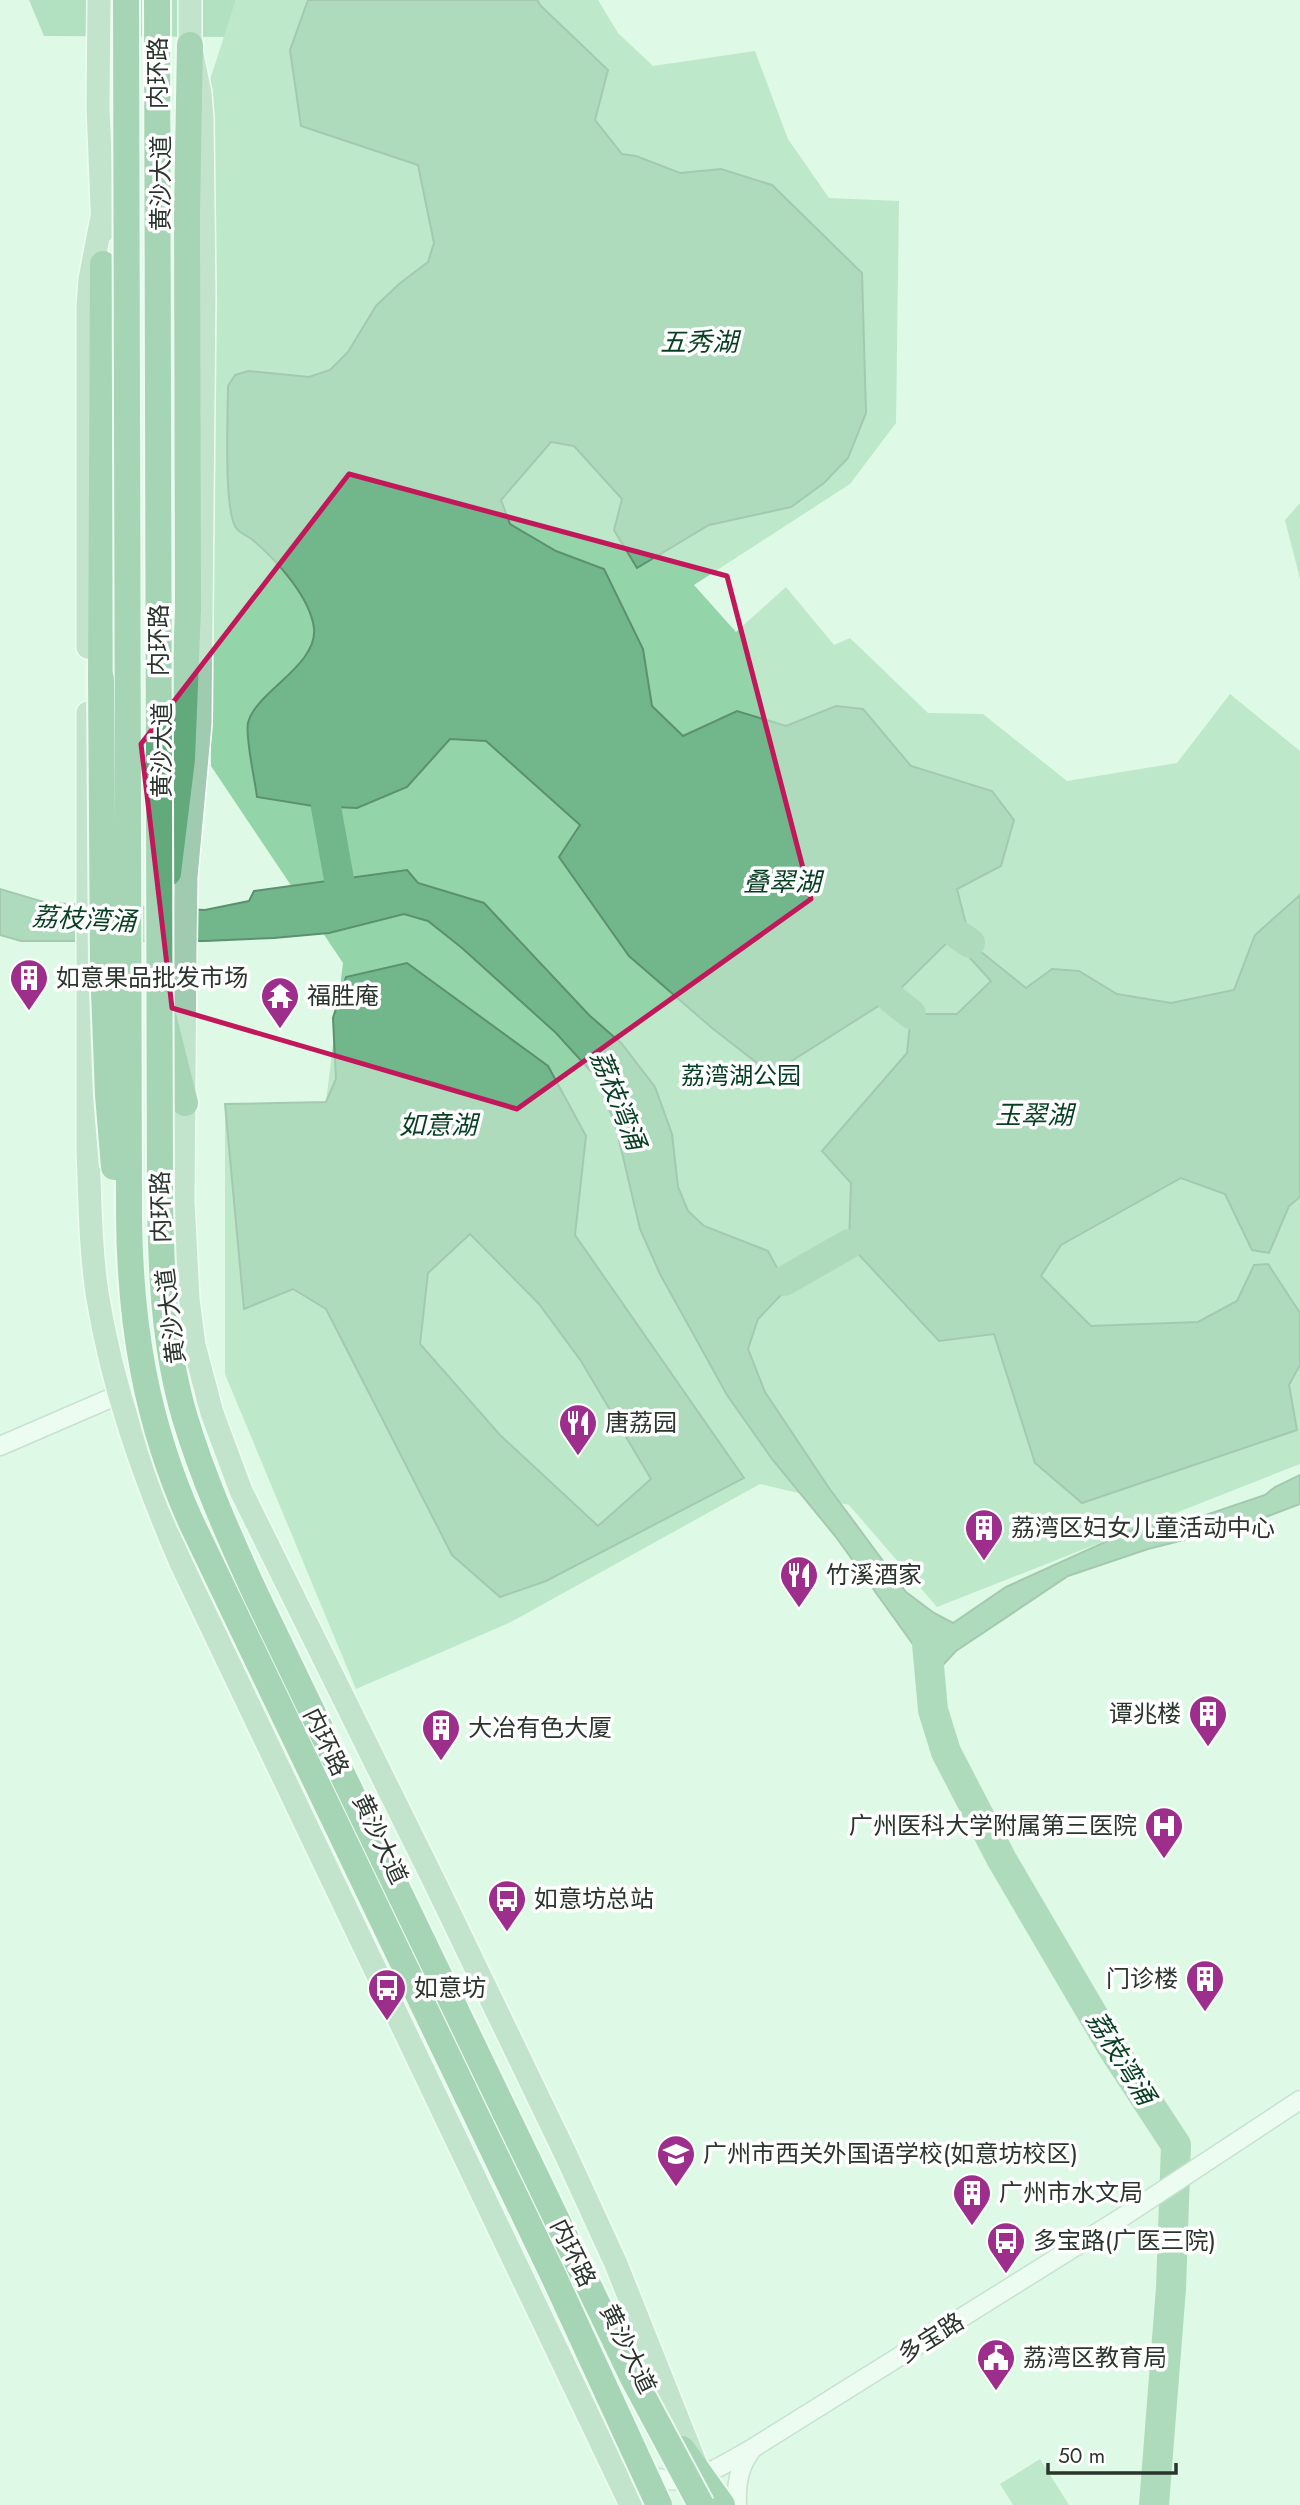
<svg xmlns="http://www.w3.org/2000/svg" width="1300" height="2505" font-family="Jost,'Noto Sans SC',sans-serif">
	<rect width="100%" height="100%" fill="#defae6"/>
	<path fill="#94d4a9" d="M236 0H598L618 33 653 66 755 51 788 139 829 198 899 201 896 423 850 484 694 585 736 632 786 587 834 645 850 638 928 713 983 714 1067 781 1177 763 1230 694 1300 751V1464L937 1607 849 1505 760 1484 511 1622 356 1689 225 1374V1104L326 1102 343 963 211 766 206 92Z
		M1300 503V579L1285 520Z
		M1040 2459 1069 2505H1013L1000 2484Z"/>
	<path fill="#7dc395" d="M29 0H236L224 37 44 36Z"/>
	<path fill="#72b78b" stroke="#5c906f" stroke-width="2" fill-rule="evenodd" d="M308 0H537L541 6 608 70 595 120 622 154 636 156 680 173 721 169 772 185 862 273 866 413 848 458 824 483 791 507 709 525 637 568 614 530 622 499 574 446 551 442 501 500 510 524 556 551 604 569 643 649 652 706 683 736 737 711 786 726 836 706 863 709 911 766 992 791 1014 820 1001 866 957 889 966 924 891 998 771 1074 712 1028 629 956 559 857 580 825 486 741 450 739 407 787 357 808 313 806 257 797C255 780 245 737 248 723 255 692 318 666 314 628 310 597 277 561 254 541 249 536 241 534 237 529 223 514 228 411 228 386L235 375 248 371 309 377 330 370 348 352 376 306 399 284 428 262 434 243 418 165 301 126 290 50Z
		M407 870 418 883 484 903 589 1015 622 1044 655 1087 672 1134 678 1187 688 1211 704 1226 768 1251 784 1281 782 1294 758 1319 748 1349 765 1392 829 1488 906 1592 934 1613 953 1623 1006 1587 1136 1528 1200 1517 1265 1495 1275 1487 1300 1475V1504L1247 1524 1148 1549 1068 1576 956 1651 943 1665 917 1661V1650L836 1537 772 1459 727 1395 660 1274 640 1229 616 1127 597 1078 556 1033 462 948 428 921 404 914 329 933 274 938 205 941H21L0 935V889L47 903 205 910 249 901 254 891Z
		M1300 895V1197L1289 1206 1269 1253 1252 1250 1225 1194 1181 1178 1061 1245 1041 1276 1091 1326 1198 1322 1237 1301 1254 1265 1268 1264 1300 1313V1365L1289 1385 1297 1430 1082 1503 1035 1463 994 1334 939 1341 849 1244 851 1183 822 1151 907 1053 911 1014H957L991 981 970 958V943L1026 988 1052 969 1079 971 1117 994 1171 1003 1234 990 1255 935Z
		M407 963 548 1066 586 1136 575 1235 744 1478 546 1581 500 1597 452 1555 326 1309 293 1289 244 1309 225 1104 326 1102 336 1079 333 1018 346 977ZM470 1234 539 1304 581 1361 651 1479 598 1526 500 1435 420 1344 428 1273Z"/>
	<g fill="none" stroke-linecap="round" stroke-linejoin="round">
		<path stroke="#72b78b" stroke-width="30" d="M326 807 342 896
			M957 934 970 943
			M891 998 911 1014
			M784 1281 849 1244
			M927 1644 933 1710 946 1752 1002 1860 1113 2049 1176 2145 1171 2288 1154 2505"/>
		<defs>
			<path id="minor" d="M0 1446 118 1395 178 1377
				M640 2469C678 2497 719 2467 753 2448L1121 2218 1300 2100
				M737 2505C736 2486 739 2466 751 2451"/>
			<path id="major" d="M99 0 98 107 103 231
				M190 0V45L200 93 202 119 204 293 200 724 186 877 185 949 183 1201 188 1299 194 1345 212 1413 241 1491 435 1883 566 2155 616 2264 696 2465
				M88 647V307L90 279 102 217
				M88 713V1149C90 1197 90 1245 97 1293 112 1387 143 1475 181 1563L631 2505"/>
			<path id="highway" d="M101 679 103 264
				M168 873 182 759 188 609 187 211 190 45
				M164 1019 185 1103
				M682 2449 722 2505"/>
		</defs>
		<use href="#minor" stroke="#aac5b2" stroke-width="21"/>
		<use href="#major" stroke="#fff" stroke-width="26"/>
		<use href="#highway" stroke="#fff" stroke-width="30"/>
		<use href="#minor" stroke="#fff" stroke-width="18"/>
		<use href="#major" stroke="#a1cbb0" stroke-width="23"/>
		<use href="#highway" stroke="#62a97c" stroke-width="26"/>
		<defs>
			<path id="highway-bridge" d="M126 0 129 1216C130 1325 146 1422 191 1522L554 2277 659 2505
				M157 0 160 1199C161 1272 164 1348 185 1418 203 1478 229 1536 255 1593L633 2378 701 2505
				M101 679 103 965 108 1095 114 1167"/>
		</defs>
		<use href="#highway-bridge" stroke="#fff" stroke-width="30" stroke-linecap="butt"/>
		<use href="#highway-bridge" stroke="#62a97c" stroke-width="26"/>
	</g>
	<path d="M0 0H1300V2505H0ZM349 474 727 576 811 899 517 1109 172 1008 141 744Z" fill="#defae6" fill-opacity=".55" fill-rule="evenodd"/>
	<path fill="none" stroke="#c2185b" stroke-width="5" stroke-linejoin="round" d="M349 474 727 576 811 899 517 1109 172 1008 141 744Z"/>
	<defs>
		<symbol id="building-pin" viewBox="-11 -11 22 30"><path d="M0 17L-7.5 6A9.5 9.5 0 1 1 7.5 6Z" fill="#9d2e8c" stroke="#fff"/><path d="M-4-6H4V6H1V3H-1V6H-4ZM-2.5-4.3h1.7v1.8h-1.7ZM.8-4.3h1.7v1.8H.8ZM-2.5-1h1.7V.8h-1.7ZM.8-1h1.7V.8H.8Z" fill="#fff"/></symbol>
		<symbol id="temple-pin" viewBox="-11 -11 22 30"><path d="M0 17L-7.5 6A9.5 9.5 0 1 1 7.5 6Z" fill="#9d2e8c" stroke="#fff"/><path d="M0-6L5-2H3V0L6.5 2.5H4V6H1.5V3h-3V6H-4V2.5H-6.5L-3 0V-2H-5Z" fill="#fff"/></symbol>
		<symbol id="restaurant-pin" viewBox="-11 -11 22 30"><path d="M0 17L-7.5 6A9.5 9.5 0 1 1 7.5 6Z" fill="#9d2e8c" stroke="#fff"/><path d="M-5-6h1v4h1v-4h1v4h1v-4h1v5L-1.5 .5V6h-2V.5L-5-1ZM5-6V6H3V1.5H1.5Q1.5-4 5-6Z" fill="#fff"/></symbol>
		<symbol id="hospital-pin" viewBox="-11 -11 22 30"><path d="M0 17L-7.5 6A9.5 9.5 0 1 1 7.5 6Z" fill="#9d2e8c" stroke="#fff"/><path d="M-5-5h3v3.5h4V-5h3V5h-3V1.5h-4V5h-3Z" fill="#fff"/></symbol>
		<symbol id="bus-pin" viewBox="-11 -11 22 30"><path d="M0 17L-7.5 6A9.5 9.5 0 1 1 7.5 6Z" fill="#9d2e8c" stroke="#fff"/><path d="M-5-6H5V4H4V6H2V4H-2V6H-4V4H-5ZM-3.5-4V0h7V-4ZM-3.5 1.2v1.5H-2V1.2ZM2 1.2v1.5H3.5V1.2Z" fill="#fff"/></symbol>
		<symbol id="school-pin" viewBox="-11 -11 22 30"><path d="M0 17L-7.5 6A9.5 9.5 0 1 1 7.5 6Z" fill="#9d2e8c" stroke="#fff"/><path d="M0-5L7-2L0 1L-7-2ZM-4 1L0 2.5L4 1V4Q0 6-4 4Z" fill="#fff"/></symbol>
		<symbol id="civic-pin" viewBox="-11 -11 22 30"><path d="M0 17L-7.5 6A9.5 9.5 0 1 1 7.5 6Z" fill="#9d2e8c" stroke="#fff"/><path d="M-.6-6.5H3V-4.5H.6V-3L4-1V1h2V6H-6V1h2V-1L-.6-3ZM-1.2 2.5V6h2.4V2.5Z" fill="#fff"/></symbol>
	</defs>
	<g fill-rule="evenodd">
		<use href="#building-pin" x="7" y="956" width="44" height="60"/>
		<use href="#temple-pin" x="258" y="974" width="44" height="60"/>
		<use href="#restaurant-pin" x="556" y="1401" width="44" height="60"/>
		<use href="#building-pin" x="962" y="1506" width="44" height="60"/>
		<use href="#restaurant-pin" x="777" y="1553" width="44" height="60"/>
		<use href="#building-pin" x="1186" y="1692" width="44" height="60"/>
		<use href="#building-pin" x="419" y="1706" width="44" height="60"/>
		<use href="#hospital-pin" x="1142" y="1804" width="44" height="60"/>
		<use href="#bus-pin" x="485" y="1877" width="44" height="60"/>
		<use href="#building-pin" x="1183" y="1957" width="44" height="60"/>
		<use href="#bus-pin" x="365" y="1966" width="44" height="60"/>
		<use href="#school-pin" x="654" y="2132" width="44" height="60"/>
		<use href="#building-pin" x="950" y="2171" width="44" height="60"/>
		<use href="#bus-pin" x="984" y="2219" width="44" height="60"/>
		<use href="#civic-pin" x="974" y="2336" width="44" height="60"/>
	</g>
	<g text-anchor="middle" stroke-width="7" stroke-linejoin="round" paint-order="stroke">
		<g font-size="24" fill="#2a352d" stroke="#fff">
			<text transform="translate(158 73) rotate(-90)" y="8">内环路</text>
			<text transform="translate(161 183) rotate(-90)" y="8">黄沙大道</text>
			<text transform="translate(159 640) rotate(-90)" y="8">内环路</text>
			<text transform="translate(162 750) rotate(-90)" y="8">黄沙大道</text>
			<text transform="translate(161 1207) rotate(-91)" y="8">内环路</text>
			<text transform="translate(171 1316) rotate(-97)" y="8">黄沙大道</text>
			<text transform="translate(326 1742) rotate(64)" y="8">内环路</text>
			<text transform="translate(380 1839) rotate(65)" y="8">黄沙大道</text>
			<text transform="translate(573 2253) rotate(64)" y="8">内环路</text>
			<text transform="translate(931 2338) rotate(-32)" y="8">多宝路</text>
			<text transform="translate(628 2349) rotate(64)" y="8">黄沙大道</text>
		</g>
		<g font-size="24" fill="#2a352d" stroke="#fff" text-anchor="start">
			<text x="56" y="986">如意果品批发市场</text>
			<text x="307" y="1004">福胜庵</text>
			<text x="605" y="1431">唐荔园</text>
			<text x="1011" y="1536">荔湾区妇女儿童活动中心</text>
			<text x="826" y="1583">竹溪酒家</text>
			<text x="1181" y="1722" text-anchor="end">谭兆楼</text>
			<text x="468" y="1736">大冶有色大厦</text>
			<text x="1137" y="1834" text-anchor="end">广州医科大学附属第三医院</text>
			<text x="534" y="1907">如意坊总站</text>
			<text x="1178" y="1987" text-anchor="end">门诊楼</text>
			<text x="414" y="1996">如意坊</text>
			<text x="703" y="2162">广州市西关外国语学校(如意坊校区)</text>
			<text x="999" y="2201">广州市水文局</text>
			<text x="1033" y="2249">多宝路(广医三院)</text>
			<text x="1023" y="2366">荔湾区教育局</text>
		</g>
		<g font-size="24" fill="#043e21" stroke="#fff">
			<text x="741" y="1084">荔湾湖公园</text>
		</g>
		<g font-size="26" font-style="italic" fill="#063f22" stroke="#fff">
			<text x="699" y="351">五秀湖</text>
			<text x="782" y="891">叠翠湖</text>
			<text transform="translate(84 919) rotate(3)" y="9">荔枝湾涌</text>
			<text transform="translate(618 1100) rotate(68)" y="9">荔枝湾涌</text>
			<text x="1034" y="1124">玉翠湖</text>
			<text x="438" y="1134">如意湖</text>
			<text transform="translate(1121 2058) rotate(58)" y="9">荔枝湾涌</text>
		</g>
	</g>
	<path d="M1048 2463v10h128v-10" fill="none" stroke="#2a352d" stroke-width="3.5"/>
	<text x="1058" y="2463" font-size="21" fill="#2a352d" stroke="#ffffff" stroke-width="5" paint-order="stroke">50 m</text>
</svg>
